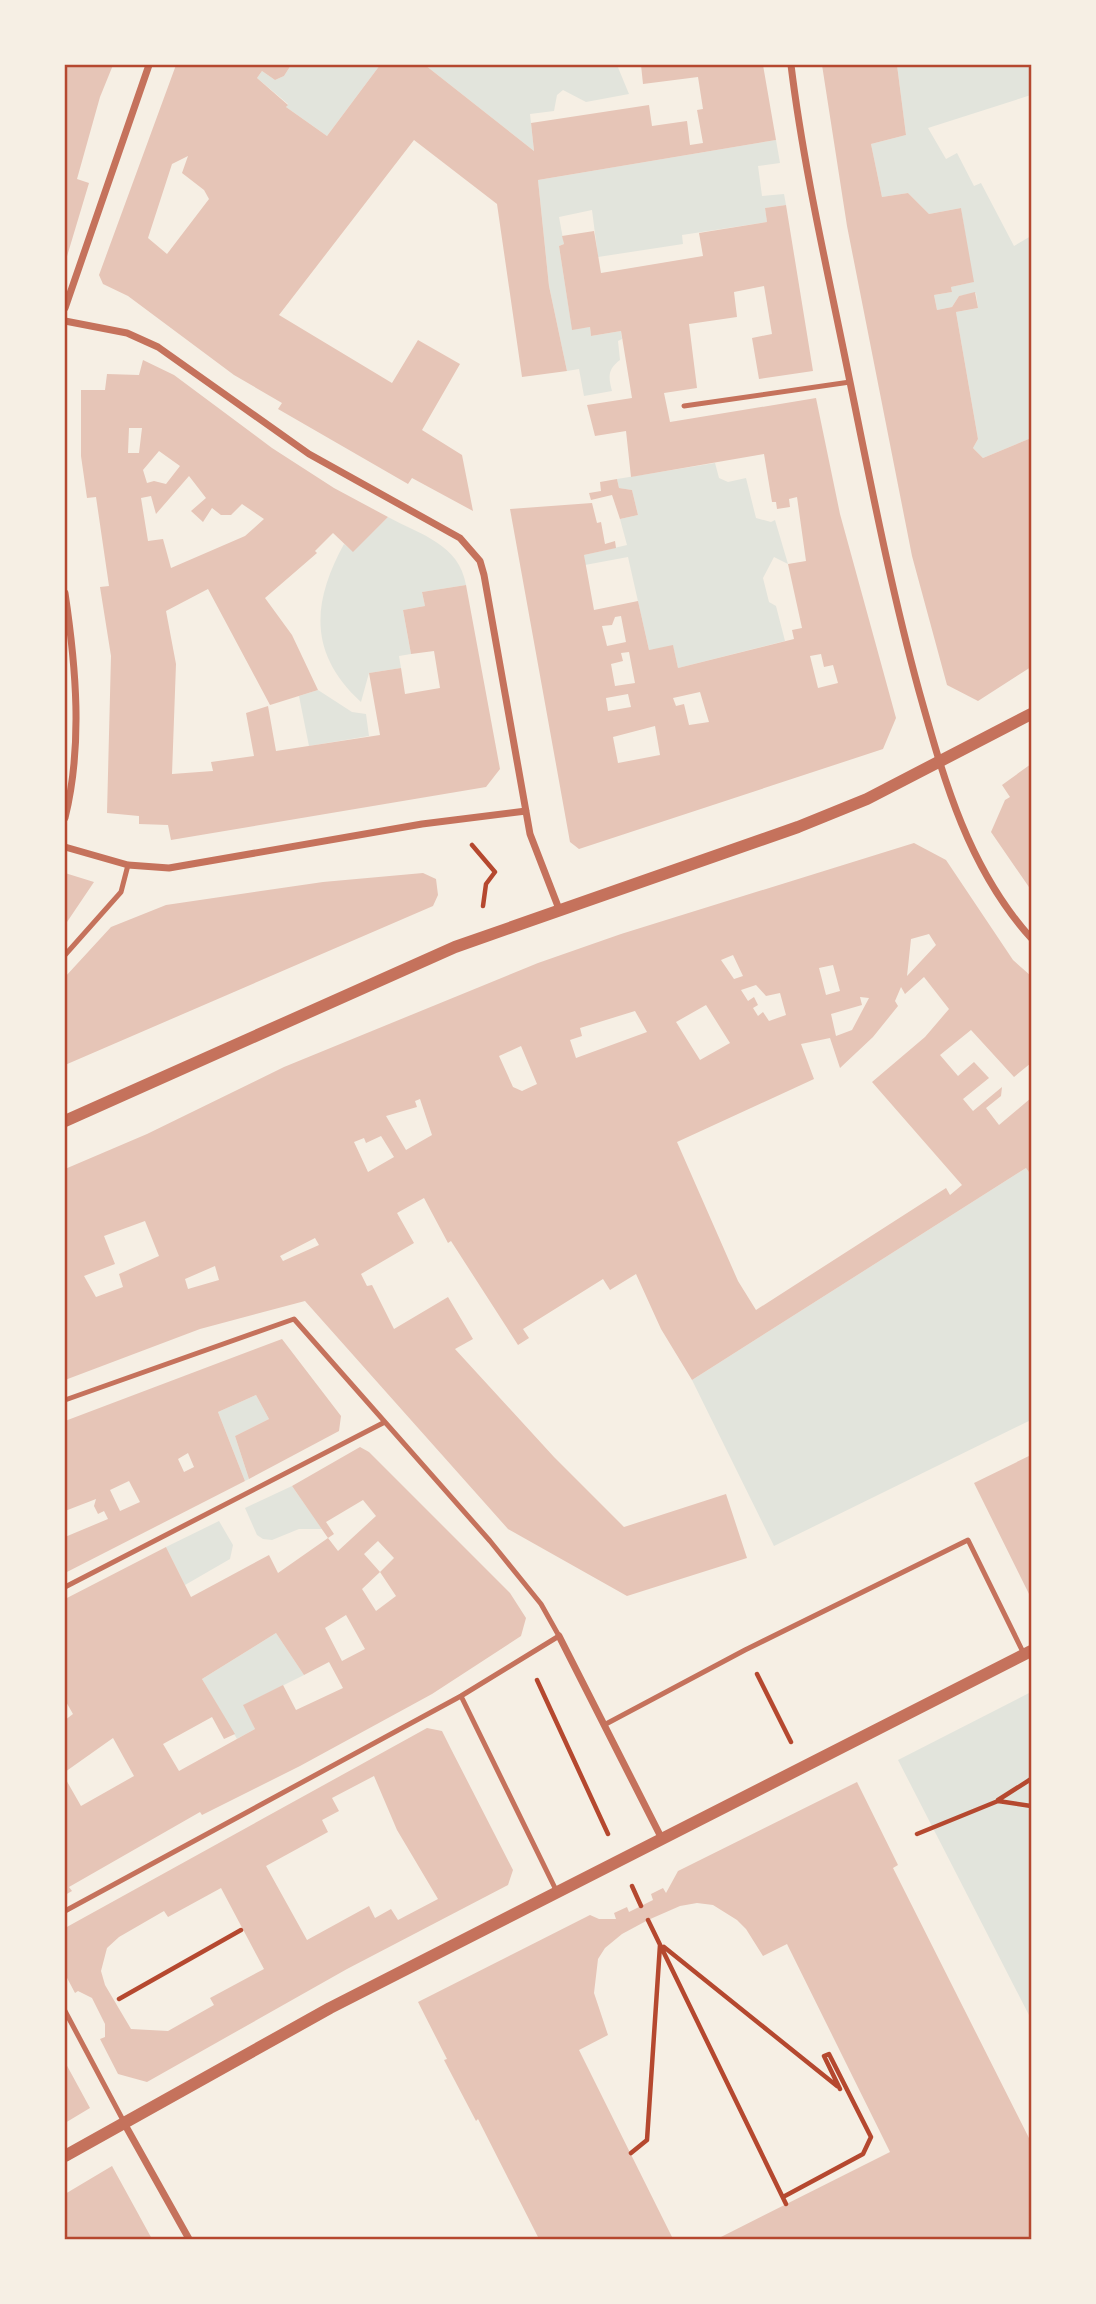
<svg xmlns="http://www.w3.org/2000/svg" width="1096" height="2304" font-family="'Fira Sans',sans-serif">
	<rect width="100%" height="100%" fill="#f6efe4"/>
	<path fill="#e2e4dc" d="M291 65H380L327 136 286 107 288 104 257 78 262 71 275 80 284 76Z
		M425 65H617L629 94 586 102 563 90 557 95 554 111 530 114 534 151Z
		M897 65H1031V95L928 128 946 159 957 153 974 186 981 183 1014 246 1031 236V438L983 458 973 448 978 439 956 312 978 308 976 293 959 296 952 307 937 310 934 295 952 292 951 287 973 282 961 208 929 214 908 193 882 197 871 144 906 135Z
		M776 140 780 163 758 166 762 196 784 194 786 205 765 208 767 222 682 235 683 244 598 257 592 210 559 217 564 244 559 246 572 329 590 327 591 336 621 331 622 339 618 341 620 360C608 369 608 376 612 391L584 396 579 369 567 371 549 286 538 180Z
		M715 463 719 478 728 482 746 478 756 518 771 522 775 520 788 564 774 557 763 578 769 602 776 606 785 641 678 668 673 646 649 650 628 557 585 565 584 555 627 545 620 519 638 515 632 490 619 488 617 479Z
		M388 517C421 535 459 544 466 585L422 592 425 606 403 610 411 654 399 656 401 668 369 673 361 702C308 653 312 603 344 544L353 551Z
		M318 690 352 712 366 714 369 736 309 746 299 696Z
		M1026 1168 1031 1175V1420L774 1546 692 1380Z
		M256 1395 269 1419 235 1436 249 1479 245 1481 218 1412Z
		M292 1486 322 1529H299L272 1540 263 1539 257 1535 245 1508Z
		M219 1521 233 1545 230 1559 185 1585 166 1547Z
		M276 1633 304 1675 244 1705 255 1729 237 1739 202 1679Z
		M1031 1692V2019L898 1760Z"/>
	<path fill="#e6c5b7" fill-rule="evenodd" d="M65 65H113L100 97 77 179 89 183 65 263Z
		M176 65H291L284 76 275 80 262 71 257 78 288 105 286 107 327 136 380 65H425L534 151 531 123 649 105 652 126 687 121 690 145 703 143 697 110 703 109 698 77 643 84 641 65H763L776 140 538 180 549 286 567 371 522 377 497 204 414 140 279 315 392 383 418 340 460 364 422 430 462 455 473 511 412 478 408 484 278 409 282 403 234 375 128 296 103 284 99 275ZM188 156 182 173 204 190 209 199 167 254 148 238 172 164Z
		M822 65H897L906 135 871 144 882 197 908 193 929 214 961 208 974 282 951 287 952 292 934 295 937 310 952 307 959 296 975 292 978 308 956 312 978 439 973 448 983 458 1031 438V667L978 701 947 685 912 556 847 226Z
		M786 205 813 371 759 379 752 338 772 334 764 286 734 292 737 317 689 324 697 388 664 393 670 422 816 398 840 514 896 718 883 749 579 849 570 842 510 509 592 503 597 523 601 522 605 544 615 541 616 548 584 555 594 610 638 601 649 650 673 645 678 668 794 639 792 630 802 628 788 564 806 561 797 497 789 499 790 507 777 509 776 502H772L764 454 631 477 626 431 595 436 587 405 632 398 621 331 591 336 590 327 572 330 559 246 564 244 562 236 594 231 601 273 703 256 699 233 767 222 765 208ZM621 616 626 642 607 646 602 626 612 625 615 617ZM629 652 635 683 615 686 611 664 623 661 621 653ZM821 654 824 667 833 665 838 683 818 688 810 656ZM700 692 709 722 689 725 684 704 676 706 673 698ZM628 694 631 707 608 711 606 698ZM655 726 660 755 618 763 613 737Z
		M143 360 174 375 272 448 334 488 388 517 353 552 333 533 315 551 317 553 265 598 292 635 318 690 270 705 208 589 166 611 176 664 172 774 213 771 211 762 254 756 246 713 268 706 276 751 380 735 369 673 401 668 405 694 440 688 434 651 411 654 403 610 425 606 422 592 466 585 500 769 486 787 171 840 168 825 139 824V816L107 813 111 656 100 587 109 586 96 497 87 498 81 456V390H105L107 374 139 375ZM129 428H142L139 453H128ZM159 451 180 466 166 484 154 481 147 483 143 470ZM189 476 206 498 191 511 203 522 212 508 221 515H231L242 504 264 519 245 536 171 568 163 539 148 541 141 498 151 496 156 514Z
		M617 479 619 488 632 490 638 515 620 519 612 495 591 500 589 493 601 491 600 482Z
		M1031 764V890L991 832 1005 800 1010 797 1002 785Z
		M914 843 946 860 1013 960 1031 976V1063L1014 1077 971 1030 940 1055 958 1076 974 1062 989 1078 963 1099 973 1111 1002 1087 1001 1096 986 1108 999 1125 1031 1098V1175L1026 1168 692 1380 661 1329 636 1274 610 1290 603 1279 523 1329 529 1338 518 1345 451 1241 448 1243 424 1198 397 1213 414 1243 361 1274 367 1286 372 1285 394 1329 448 1297 473 1339 455 1349 554 1457 624 1527 726 1494 747 1558 627 1596 508 1529 305 1301 200 1329 65 1380V1169L147 1134 284 1067 538 963 621 934ZM929 934 936 945 907 976 911 939ZM733 955 743 976 734 979 721 960ZM833 965 840 991 826 995 819 968ZM924 977 949 1009 925 1037 872 1082 962 1185 950 1195 946 1188 756 1310 738 1281 677 1142 814 1079 801 1044 830 1038 840 1068 873 1037 898 1006 895 1001 901 987 905 994ZM756 985 766 996 780 993 786 1015 769 1021 763 1012 758 1016 753 1008 758 1005 754 997 748 1001 741 990ZM860 997 869 998 852 1030 836 1036 831 1014 862 1005ZM706 1005 730 1043 700 1060 676 1022ZM635 1011 647 1032 576 1058 570 1040 582 1036 580 1028ZM521 1046 537 1084 522 1091 513 1087 499 1056ZM420 1099 432 1135 406 1150 386 1116 417 1107 415 1101ZM381 1136 394 1157 368 1172 354 1142 364 1138 366 1143ZM145 1221 159 1256 119 1274 123 1287 96 1297 84 1276 115 1264 104 1236ZM315 1238 319 1245 283 1261 280 1256ZM215 1266 219 1280 188 1289 185 1279Z
		M65 873 94 882 65 925Z
		M423 873 436 879 438 895 433 906 65 1065V977L111 927 166 905 323 882Z
		M282 1339 341 1416 339 1431 249 1479 235 1436 269 1419 256 1395 218 1412 245 1481 65 1573V1537L108 1519 104 1511 98 1514 94 1506 96 1499 65 1511V1421ZM188 1453 194 1467 184 1472 178 1459ZM129 1481 140 1502 120 1511 110 1490Z
		M360 1447 369 1452 510 1593 526 1618 521 1636 432 1694 300 1766 202 1815 200 1812 69 1887 72 1891 65 1895V1778L81 1806 134 1776 113 1738 65 1772V1720L73 1714 65 1700V1599L166 1547 191 1597 269 1555 278 1573 328 1538 338 1551 376 1516 363 1500 326 1522 334 1534 328 1538 292 1486ZM378 1541 394 1558 380 1572 396 1596 376 1611 362 1589 380 1572 364 1554ZM346 1615 365 1649 342 1661 325 1628ZM276 1633 304 1675 329 1662 343 1688 296 1710 283 1685 243 1705 255 1729 179 1771 163 1744 212 1717 224 1739 235 1734 202 1679Z
		M1031 1455V1598L974 1483Z
		M427 1728 442 1731 451 1749 513 1870 508 1885 347 1969 147 2082 118 2074 100 2039 105 2037V2024L92 1998 78 1991 75 1993 65 1974V1928ZM374 1776 397 1830 438 1899 398 1920 391 1909 375 1918 369 1906 307 1940 266 1866 328 1832 322 1820 339 1811 332 1798ZM221 1888 264 1969 210 1998 214 2005 168 2031 131 2029 105 1985 101 1971 107 1948 119 1937 164 1911 168 1917Z
		M857 1782 898 1865 893 1868 1031 2142V2239H717L890 2152 787 1944 763 1956 746 1929 737 1920 713 1905 697 1903 680 1906 648 1920 622 1934 605 1948 598 1959 594 1993 608 2035 579 2050 673 2239H539L478 2119 476 2121 444 2060 447 2059 418 2002 590 1915 599 1919H616L614 1913 627 1907 629 1912 653 1900 651 1894 663 1888 666 1893 678 1871Z
		M65 2062 90 2108 65 2123Z
		M112 2166 152 2239H65V2194Z"/>
	<g fill="none" stroke-linecap="round" stroke-linejoin="round">
		<path stroke="#b5482f" stroke-width="4.5" d="M472 845 495 872 486 884 483 906
			M757 1674 791 1742
			M537 1680 608 1834
			M998 1800 1031 1779
			M917 1834 998 1801 1031 1806
			M632 1886 641 1906
			M648 1920 786 2204
			M664 1947 837 2086
			M119 1999 241 1930
			M631 2153 647 2140 660 1945
			M783 2197 863 2154 871 2137 829 2054 824 2056 840 2089"/>
		<path stroke="#c5725c" stroke-width="5" d="M684 406 850 382
			M65 955 121 892 128 865
			M65 1400 294 1319 490 1541 541 1604 559 1636 461 1696 65 1911
			M65 1587 383 1423
			M461 1696 556 1890
			M604 1725 745 1650 968 1540 1024 1654
			M65 2011 124 2122"/>
		<path stroke="#c5725c" stroke-width="7" d="M791 65C804 171 829 277 850 382 871 485 891 589 919 691 944 780 968 868 1031 938
			M65 308 149 65
			M65 321 127 333 158 347 309 454 460 538 480 561 484 575 530 834 559 909
			M65 593C76 667 83 745 65 818
			M65 847 128 865 169 868 422 824 526 811
			M559 1636 662 1839
			M124 2123 189 2239"/>
		<path stroke="#c5725c" stroke-width="12" d="M65 1121 455 947 798 827 867 799 1031 714
			M65 2156 330 2008 1031 1651"/>
	</g>
	<rect width="1096" height="2304" fill="none" stroke="#f6efe4" stroke-width="133"/>
	<rect x="66" y="66" width="964" height="2172" fill="none" stroke="#b5482f" stroke-width="2.5"/>
</svg>
